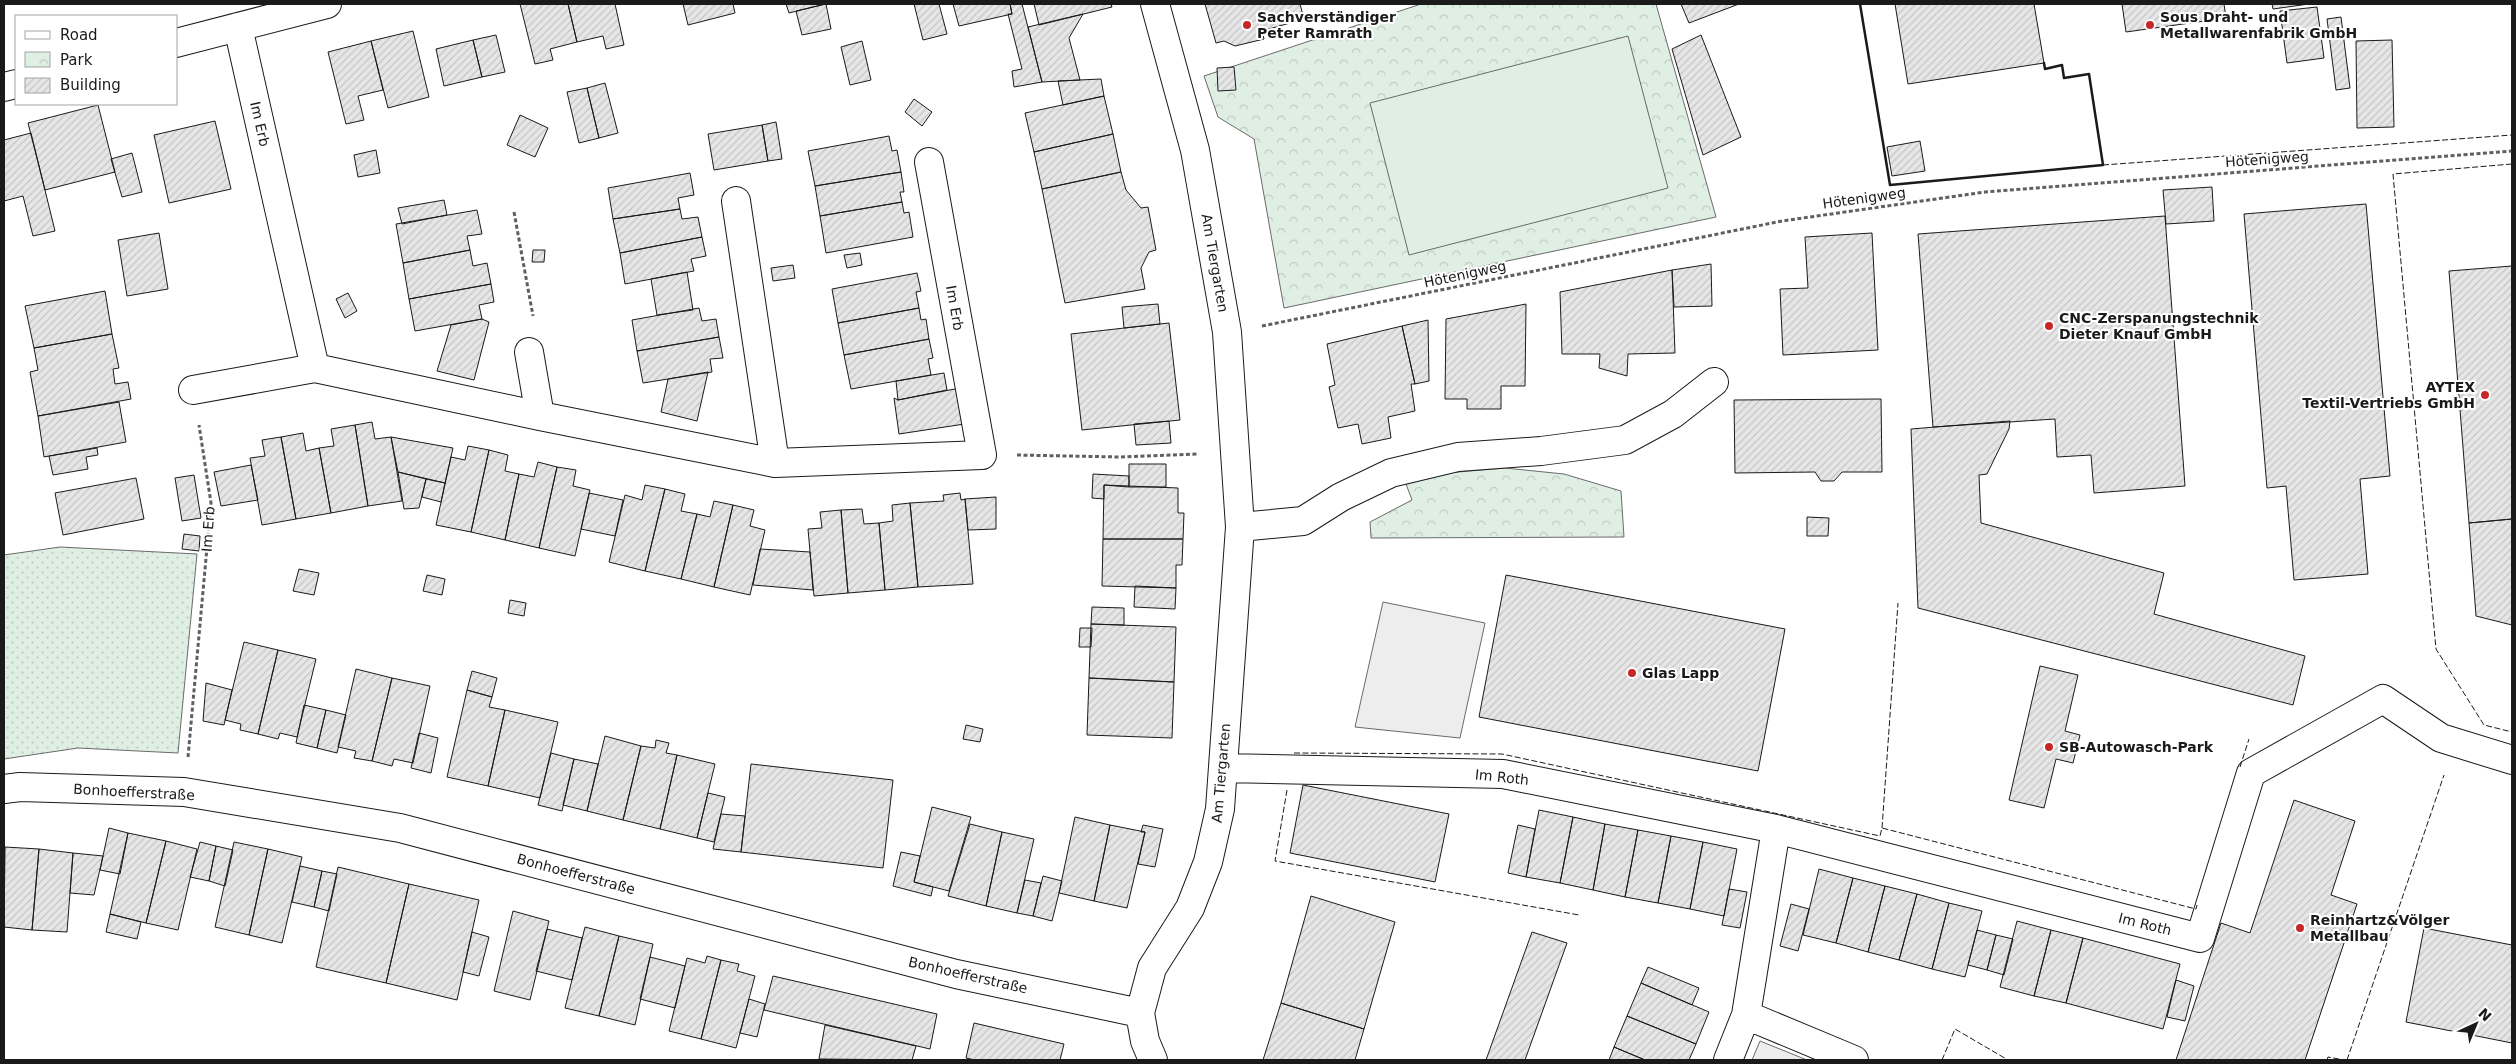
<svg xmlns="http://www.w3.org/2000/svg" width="2516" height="1064" font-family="'DejaVu Sans',sans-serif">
	<defs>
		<pattern id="grass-dots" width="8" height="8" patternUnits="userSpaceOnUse" patternTransform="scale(1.25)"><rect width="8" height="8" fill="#e0efe3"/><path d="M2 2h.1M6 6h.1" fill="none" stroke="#c0ccc2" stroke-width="1.8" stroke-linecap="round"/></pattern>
		<pattern id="park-crowns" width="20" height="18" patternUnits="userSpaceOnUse" patternTransform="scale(1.25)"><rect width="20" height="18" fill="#e0efe3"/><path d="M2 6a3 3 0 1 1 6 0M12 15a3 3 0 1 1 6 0" fill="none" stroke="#c0ccc2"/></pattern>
		<pattern id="building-hatch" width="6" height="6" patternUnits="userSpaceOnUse" patternTransform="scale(1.25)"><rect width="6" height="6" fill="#e6e6e6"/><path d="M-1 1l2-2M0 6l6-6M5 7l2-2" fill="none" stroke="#c5c5c5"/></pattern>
	</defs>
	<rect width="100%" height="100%" fill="#fff"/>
	<path fill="url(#grass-dots)" stroke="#6a6a6a" d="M60 547 197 554 178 753 78 748 4 759V555Z"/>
	<path fill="url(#park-crowns)" stroke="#6a6a6a" d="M1421 4H1656L1716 217 1284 308 1254 139 1218 117 1204 76Z
		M1505 468 1564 474 1621 491 1624 537 1371 538 1370 522 1412 500 1406 484 1446 473Z"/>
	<path fill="#e0efe3" stroke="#6a6a6a" d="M1628 36 1668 188 1409 255 1370 103Z"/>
	<path fill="#ededed" stroke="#6a6a6a" d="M1383 602 1485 623 1460 738 1355 727Z
		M1760 1041 1807 1060H1752Z"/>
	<path fill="url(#building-hatch)" stroke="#1a1a1a" d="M520 4H568L577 42 550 49 553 60 535 64Z
		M568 4H615L624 45 606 49 603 36 577 42Z
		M683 4H733L735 13 688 25Z
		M786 4H825L789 13Z
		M826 4 831 29 802 35 796 11Z
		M914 4H939L947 34 923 40Z
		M953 4H1010L1012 14 959 26Z
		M1010 4H1022L1042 82 1014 87 1012 71 1022 69 1008 14H1012Z
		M1034 4H1111L1112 7 1039 25Z
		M1205 4H1300L1304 19 1262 31 1264 39 1235 46 1224 41 1216 43Z
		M1681 4H1739L1689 23Z
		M1895 4H2034L2044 63 1908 84Z
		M2122 4H2224L2226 18 2126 32Z
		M2272 4H2309L2273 9Z
		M2317 7 2324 58 2287 63 2280 11Z
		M1083 14 1069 38 1080 80 1042 82 1028 27Z
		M2341 17 2350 88 2336 90 2327 19Z
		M413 31 429 97 388 108 371 41Z
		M496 35 505 72 482 77 473 40Z
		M1701 35 1741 137 1703 155 1672 49Z
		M473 40 482 77 444 86 436 49Z
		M2392 40 2394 127 2357 128 2356 41Z
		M371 41 383 90 358 96 364 120 346 124 328 52Z
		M862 41 871 80 850 85 841 47Z
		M1234 67 1236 90 1218 91 1217 68Z
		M1101 79 1104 96 1063 105 1058 81Z
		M605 83 618 133 599 138 587 88Z
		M587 88 599 138 579 143 567 92Z
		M1104 96 1113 134 1034 152 1025 113Z
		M914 99 932 112 922 126 905 112Z
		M98 105 115 172 45 190 28 123Z
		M520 115 548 128 535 157 507 145Z
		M215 121 231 189 169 203 154 135Z
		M776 122 782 159 768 161 762 125Z
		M762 125 768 161 714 170 708 134Z
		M31 133 55 231 33 236 23 196 4 201V140Z
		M1113 134 1121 172 1042 189 1034 152Z
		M889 136 892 151 897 150 901 172 815 186 808 151Z
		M1920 141 1925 171 1892 176 1887 147Z
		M376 150 380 173 358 177 354 155Z
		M132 153 142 192 122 197 111 159Z
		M901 172 904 192H900L902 202 820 216 815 186Z
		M1121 172 1126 190 1141 208 1148 207 1156 250 1149 252 1141 268 1145 289 1065 303 1042 189Z
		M690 173 694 195 678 198 680 209 613 219 608 188Z
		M2212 187 2214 221 2166 224 2163 190Z
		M444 200 447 215 402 224 398 208Z
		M902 202 904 213 909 212 913 237 826 253 820 216Z
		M2366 204 2390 476 2360 479 2368 574 2294 580 2286 486 2267 488 2244 214Z
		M680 209 682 219 698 217 702 237 620 253 613 219Z
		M477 210 482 234 467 236 470 250 403 263 396 224Z
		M2165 216 2185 486 2094 493 2091 455 2057 457 2055 419 1933 427 1918 234Z
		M159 233 168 289 127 296 118 240Z
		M1872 233 1878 350 1783 355 1780 289 1808 288 1805 237Z
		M702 237 706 256 691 259 694 271 625 284 620 253Z
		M470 250 473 266 487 263 491 284 409 299 403 263Z
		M533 250H545L544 262H532Z
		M860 253 862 265 847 268 844 255Z
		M1711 264 1712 306 1674 307 1672 270Z
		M793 265 795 278 773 281 771 268Z
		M2512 266V519L2469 523 2449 271Z
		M1672 270 1675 353 1628 354 1627 376 1599 368 1600 354H1562L1560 292Z
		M687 272 693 310 657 315 651 279Z
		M917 273 921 291 916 292 919 308 838 323 832 289Z
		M491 284 494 302 479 305 482 319 415 331 409 299Z
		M105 291 112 334 34 348 25 306Z
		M348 293 357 311 345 318 336 299Z
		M1158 304 1160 324 1124 328 1122 307Z
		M1526 304 1525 386H1501V409H1467V399H1445L1446 319Z
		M699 308 702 321 716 319 719 337 637 351 632 320Z
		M919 308 921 320 926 319 929 339 844 355 838 323Z
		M482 319 489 322 474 380 437 371 451 325Z
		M1428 320 1429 381 1415 384 1402 326Z
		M1169 323 1180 420 1082 430 1071 334Z
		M1402 326 1415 384H1411L1415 411 1388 417 1391 438 1362 444 1358 424 1338 428 1329 387 1335 385 1327 344Z
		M112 334 119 368 113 369 115 384 128 382 131 399 38 416 30 372 38 370 34 348Z
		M719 337 723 358 710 359 712 372 643 383 637 351Z
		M929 339 933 358 928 359 931 375 851 389 844 355Z
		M708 372 697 421 661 412 668 379Z
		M944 373 947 390 898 400 896 381Z
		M965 387 971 423 899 434 894 398 898 400Z
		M1881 399 1882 472H1842L1834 481H1821L1815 472 1735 473 1734 400Z
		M119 402 126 442 44 457 38 416Z
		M1169 421 1171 443 1136 445 1134 424Z
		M2010 421 2009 429 1987 474 1979 475 1981 523 2164 573 2154 614 2305 656 2293 705 1918 608 1911 429Z
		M372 422 375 439 391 437 402 501 368 506 355 425Z
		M355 425 368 506 331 513 319 448 334 446 331 429Z
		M303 433 306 451 319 448 331 513 296 519 281 437Z
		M281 437 296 519 262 525 250 458 265 456 262 440Z
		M391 437 453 448 445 483 398 472Z
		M468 446 489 450 471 532 436 525 451 457 465 460Z
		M97 448 98 455 86 457 88 469 53 475 49 456Z
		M489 450 508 455 505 471 519 474 505 540 471 532Z
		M538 462 557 467 539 548 505 540 519 474 534 477Z
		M1129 464H1166V487H1129Z
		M251 465 258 500 221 506 214 472Z
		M557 467 576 470 573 486 590 490 575 556 539 548Z
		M398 472 426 479 419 508 404 509Z
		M1093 474 1129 476V487L1104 485V499L1092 498Z
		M194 475 201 518 182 521 175 478Z
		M136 478 144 519 63 535 55 493Z
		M426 479 445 483 441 502 422 497Z
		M645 485 665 489 645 571 609 562 625 495 642 500Z
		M1104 485 1178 488V513H1184L1183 539H1103Z
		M665 489 685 494 681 511 697 514 681 579 645 571Z
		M589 493 623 500 615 536 581 529Z
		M960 493 961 500 965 499 973 584 918 587 910 503 944 501 943 495Z
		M996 497V529L968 530 965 499Z
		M714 501 733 505 714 587 681 579 697 514 710 517Z
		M910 503 918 587 885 590 879 523 893 521 892 505Z
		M733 505 754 510 750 526 765 530 750 595 714 587Z
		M862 509 864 524 879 523 885 590 848 593 841 510Z
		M841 510 848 593 814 596 808 529 822 528 820 512Z
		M1807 517 1829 518 1828 536H1807Z
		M2512 519V625L2476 616 2469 523Z
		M184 534 200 536 199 551 182 549Z
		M1103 539H1183L1182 565H1176V588L1102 586Z
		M760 549 810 552 813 590 753 585Z
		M299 569 319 573 314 595 293 591Z
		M427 575 445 579 442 595 423 591Z
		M1506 575 1785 629 1758 771 1479 717Z
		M1135 586 1176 588 1175 609 1134 607Z
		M510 600 526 603 524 616 508 613Z
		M1092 607 1124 608V625L1091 624Z
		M1091 624 1176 627 1174 682 1089 678Z
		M1080 628H1092L1091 647H1079Z
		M244 642 278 650 258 734 240 730 241 724 225 720Z
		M278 650 316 659 297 737 280 733 278 739 258 734Z
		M2040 666 2078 675 2065 731 2080 735 2073 763 2056 759 2044 808 2009 800Z
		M356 669 392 678 372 761 354 758 356 751 338 747Z
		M472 671 497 678 492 697 467 690Z
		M392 678 430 686 413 763 394 759 392 766 372 761Z
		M1089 678 1174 682 1172 738 1087 735Z
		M206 683 232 690 224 725 203 721Z
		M467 690 492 697 489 707 505 710 488 786 447 777Z
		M304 705 326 710 317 748 296 743Z
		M326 710 346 715 337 753 317 748Z
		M505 710 558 722 540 798 488 786Z
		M966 725 983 729 980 742 963 739Z
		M419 733 438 738 431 773 411 768Z
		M605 736 641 746 623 820 587 811Z
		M656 740 669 743 666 753 677 755 660 829 623 820 641 746 655 748Z
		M551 753 574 759 562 811 538 805Z
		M677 755 715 764 697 838 660 829Z
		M574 759 598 764 587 811 563 805Z
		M751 764 893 780 883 868 741 852Z
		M1303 785 1449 814 1435 882 1290 853Z
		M708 793 725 797 714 842 697 838Z
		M2294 800 2355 821 2331 895 2357 904 2305 1060H2176L2221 923 2250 933Z
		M932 807 971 817 949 891 914 882Z
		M1539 810 1573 817 1560 883 1526 877Z
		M721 814 745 816 741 852 713 849Z
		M1075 817 1110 825 1094 901 1059 893Z
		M1573 817 1605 824 1593 890 1560 883Z
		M970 824 1002 832 986 906 948 896Z
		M1605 824 1638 830 1625 897 1593 890Z
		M1110 825 1145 832 1127 908 1094 901Z
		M1143 825 1163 829 1155 867 1138 864 1145 832H1141Z
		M1518 825 1535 829 1526 877 1508 873Z
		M109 828 128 833 120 874 100 870Z
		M1638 830 1671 836 1658 903 1625 897Z
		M1002 832 1034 839 1017 913 986 906Z
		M128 833 166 841 146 923 110 914Z
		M1671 836 1703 842 1690 909 1658 903Z
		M166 841 197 849 178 930 146 923Z
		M200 842 216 846 209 881 190 877Z
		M234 842 268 849 249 935 215 927Z
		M1703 842 1737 849 1724 916 1690 909Z
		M216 846 233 850 225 886 209 881Z
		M5 847 39 849 32 930 4 927Z
		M39 849 73 853 67 932 32 930Z
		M268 849 302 857 282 943 249 935Z
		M901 852 920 856 914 882 933 887 931 896 893 886Z
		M73 853 103 856 94 895 70 893Z
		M300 866 322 871 314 907 292 902Z
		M338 867 409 884 386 983 316 967Z
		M1819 869 1853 878 1836 943 1803 935Z
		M322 871 337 874 329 911 314 907Z
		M1043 876 1062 881 1052 921 1033 916Z
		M1853 878 1885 886 1868 952 1836 943Z
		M1025 880 1041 883 1033 916 1017 913Z
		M409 884 479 900 457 1000 386 983Z
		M1885 886 1917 894 1899 960 1868 952Z
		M1729 889 1747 892 1740 928 1722 925Z
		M1917 894 1949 903 1932 969 1899 960Z
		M1311 896 1395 922 1364 1029 1281 1003Z
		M1949 903 1982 911 1965 977 1932 969Z
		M1791 904 1809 909 1798 951 1780 946Z
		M513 911 549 921 530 1000 494 991Z
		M110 914 141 922 137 939 106 932Z
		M2017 921 2051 930 2034 996 2000 987Z
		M585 927 619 936 599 1016 565 1008Z
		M2424 928 2512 945V1043L2406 1022Z
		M547 929 582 938 572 980 536 971Z
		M1977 930 1996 935 1987 970 1968 965Z
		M2051 930 2083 938 2066 1003 2034 996Z
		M472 932 489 937 479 976 463 972Z
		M1532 932 1567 943 1525 1060H1486Z
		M1996 935 2013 939 2004 975 1987 970Z
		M619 936 653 944 635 1025 599 1016Z
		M2083 938 2180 964 2163 1029 2066 1003Z
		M707 956 721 960 701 1039 669 1031 687 958 705 963Z
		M650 957 685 966 675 1008 640 999Z
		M721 960 739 964 737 971 755 976 736 1048 701 1039Z
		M1648 967 1699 988 1692 1005 1641 983Z
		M773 976 937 1014 930 1049 764 1010Z
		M2176 980 2194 986 2185 1021 2167 1017Z
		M1641 983 1709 1012 1696 1044 1627 1016Z
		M749 999 765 1004 757 1037 740 1033Z
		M1281 1003 1364 1029 1355 1060H1263Z
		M1627 1016 1696 1044 1689 1060H1645L1614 1047Z
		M974 1023 1064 1044 1060 1060H975L966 1058Z
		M825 1025 916 1046 912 1060 819 1059Z
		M1614 1047 1645 1060H1609Z"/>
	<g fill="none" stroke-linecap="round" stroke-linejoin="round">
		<defs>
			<path id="minor" d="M238 27 315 368 540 416 775 463 736 201
				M176 43 327 4
				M4 87 16 84
				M529 352 540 416
				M193 390 315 368
				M775 463 982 455 929 162
				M1240 527 1303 521 1341 497 1391 473 1458 457 1541 451 1625 440 1673 414 1714 382
				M1223 768 1503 774 1776 829 2200 938 2251 773 2383 699 2441 738 2512 760
				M4 789 20 787 184 792 400 828 956 974 1140 1013
				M1746 1015 1854 1060
				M1153 1060 1145 1041 1140 1013 1152 968 1190 908 1208 862 1220 809 1240 527 1227 332 1195 150 1155 4
				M1728 1060 1746 1015 1776 829"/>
		</defs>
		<use href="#minor" stroke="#1a1a1a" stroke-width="30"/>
		<path stroke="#5f5f5f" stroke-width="3" stroke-dasharray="4 2.5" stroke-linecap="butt" d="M514 212 533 316
			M1262 326 1782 221 1985 192 2512 151
			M1017 455 1120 457 1199 454
			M188 757 211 503 199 425"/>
		<use href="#minor" stroke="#fff" stroke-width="28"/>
		<path stroke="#1a1a1a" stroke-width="1" stroke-dasharray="6 2.5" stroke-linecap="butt" d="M2512 164 2393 174 2436 649 2484 725 2512 732
			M2103 165 2512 135
			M1294 753 1502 754 1880 836 1882 828 2196 909 2197 905
			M2240 767 2249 739
			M1287 790 1275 861 1579 915
			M1882 828 1898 603
			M1942 1060 1955 1029 2008 1060
			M2327 1060 2328 1057 2344 1060
			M2347 1060 2444 775"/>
		<path stroke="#1a1a1a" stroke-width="2.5" d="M1860 4 1890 185 2103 165 2089 74 2064 78 2062 65 2045 69 2044 63"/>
	</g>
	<g fill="#c62828" stroke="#fff" stroke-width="2">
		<circle cx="1247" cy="25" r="5"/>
		<circle cx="2150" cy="25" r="5"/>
		<circle cx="2049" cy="326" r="5"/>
		<circle cx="2485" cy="395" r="5"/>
		<circle cx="1632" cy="673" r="5"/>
		<circle cx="2049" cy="747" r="5"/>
		<circle cx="2300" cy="928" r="5"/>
	</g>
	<g text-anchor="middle" stroke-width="4" stroke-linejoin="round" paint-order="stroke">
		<g font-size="14" font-weight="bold" fill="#1a1a1a" stroke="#fff" text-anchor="start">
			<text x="1257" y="22">Sachverständiger<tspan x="1257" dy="16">Peter Ramrath</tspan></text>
			<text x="2160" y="22">Sous Draht- und<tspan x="2160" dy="16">Metallwarenfabrik GmbH</tspan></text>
			<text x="2059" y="323">CNC-Zerspanungstechnik<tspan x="2059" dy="16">Dieter Knauf GmbH</tspan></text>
			<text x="2475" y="392" text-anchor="end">AYTEX<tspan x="2475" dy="16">Textil-Vertriebs GmbH</tspan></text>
			<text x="1642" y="678">Glas Lapp</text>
			<text x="2059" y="752">SB-Autowasch-Park</text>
			<text x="2310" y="925">Reinhartz&amp;Völger<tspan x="2310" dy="16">Metallbau</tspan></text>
		</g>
		<g font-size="14" fill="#1a1a1a" stroke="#fff">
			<text transform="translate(260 124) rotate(77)" y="5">Im Erb</text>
			<text transform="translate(2267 159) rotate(-4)" y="5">Hötenigweg</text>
			<text transform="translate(1864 198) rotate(-8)" y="5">Hötenigweg</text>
			<text transform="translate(1215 263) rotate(80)" y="5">Am Tiergarten</text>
			<text transform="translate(1465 274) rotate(-12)" y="5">Hötenigweg</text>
			<text transform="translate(955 308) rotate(80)" y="5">Im Erb</text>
			<text transform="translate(208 529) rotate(-86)" y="5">Im Erb</text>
			<text transform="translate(1221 773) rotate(-85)" y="5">Am Tiergarten</text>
			<text transform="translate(1502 777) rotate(6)" y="5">Im Roth</text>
			<text transform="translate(134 792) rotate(3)" y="5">Bonhoefferstraße</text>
			<text transform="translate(576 874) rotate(15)" y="5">Bonhoefferstraße</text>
			<text transform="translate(2145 924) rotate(14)" y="5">Im Roth</text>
			<text transform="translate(968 975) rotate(13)" y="5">Bonhoefferstraße</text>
		</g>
	</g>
	<rect width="2516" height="1064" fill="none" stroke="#1a1a1a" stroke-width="10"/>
	<rect x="15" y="15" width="162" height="90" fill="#ffffff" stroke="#a3a3a3"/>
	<rect x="25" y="31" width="25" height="8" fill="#ffffff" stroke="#a3a3a3"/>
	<text x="60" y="40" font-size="15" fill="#1a1a1a">Road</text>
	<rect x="25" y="52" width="25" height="15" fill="url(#park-crowns)" stroke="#a3a3a3"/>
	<text x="60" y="65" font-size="15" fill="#1a1a1a">Park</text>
	<rect x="25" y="78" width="25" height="15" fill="url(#building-hatch)" stroke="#a3a3a3"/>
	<text x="60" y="90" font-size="15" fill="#1a1a1a">Building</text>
	<g transform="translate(2476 1024) rotate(44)" stroke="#ffffff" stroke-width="4" paint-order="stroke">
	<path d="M0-4L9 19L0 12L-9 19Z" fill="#1a1a1a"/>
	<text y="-8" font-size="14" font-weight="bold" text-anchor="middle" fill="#1a1a1a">N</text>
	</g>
</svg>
